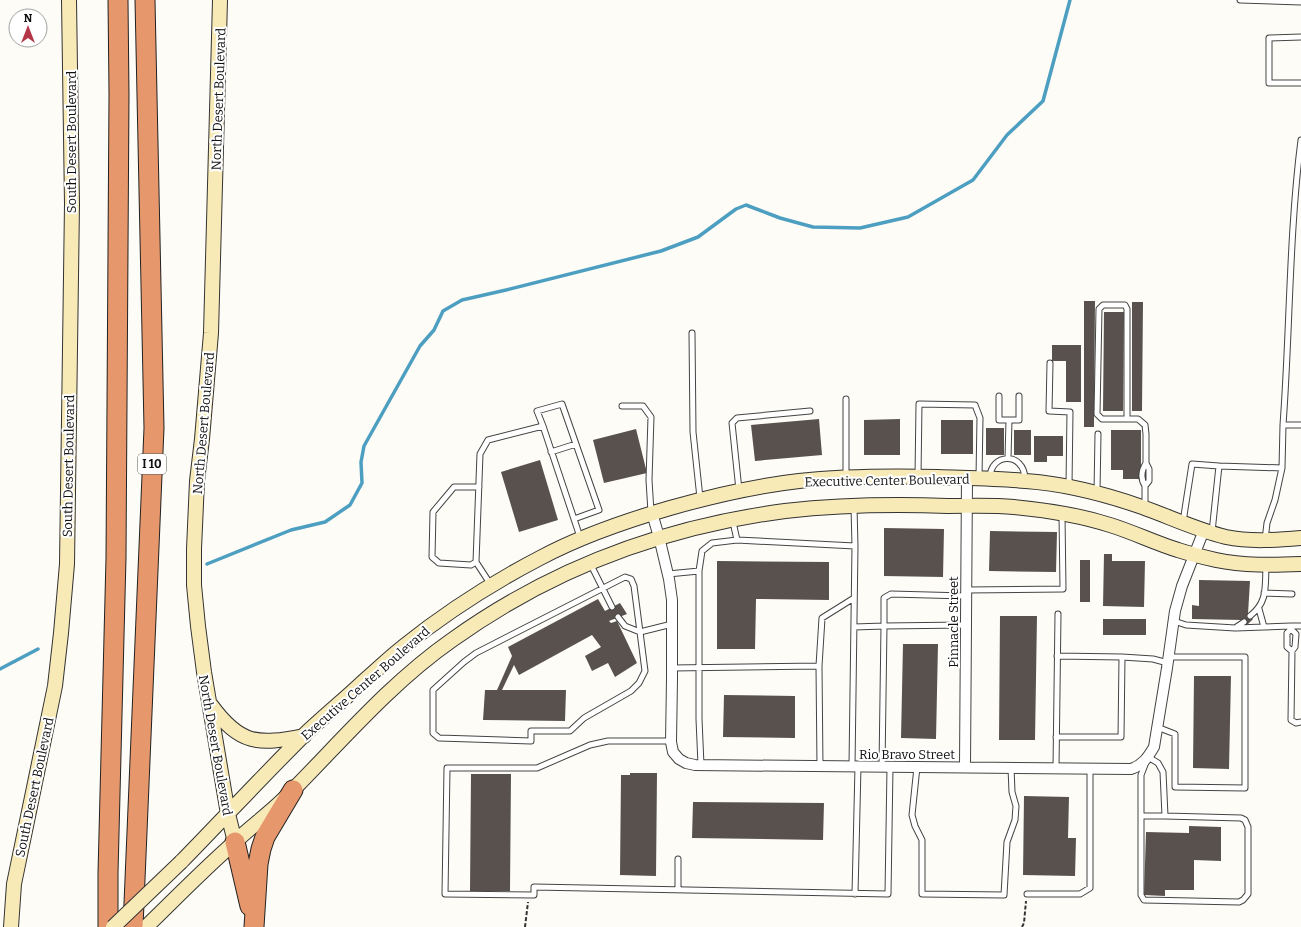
<svg xmlns="http://www.w3.org/2000/svg" width="1301" height="927" font-family="Bitter,serif">
	<rect width="100%" height="100%" fill="#fefcf6"/>
	<g fill="none" stroke-linecap="round" stroke-linejoin="round">
		<path stroke="#4d9fc1" stroke-width="3.5" d="M207 564 291 530 325 522 350 505 362 483 361 462 364 446 420 346 434 330 443 311 462 300 506 290 661 251 698 237 736 209 746 205 780 218 813 227 860 228 908 217 973 180 1007 135 1043 101 1070 0
			M0 669 38 649"/>
	</g>
	<path fill="#59514e" d="M1084 301H1095L1094 427H1084Z
		M1132 302H1143L1142 411H1132Z
		M1104 312H1124L1123 411H1103Z
		M1052 345H1081V402H1066V361H1052Z
		M819 419 822 455 755 461 751 425Z
		M900 419V455H864V420Z
		M941 420H973V454H941Z
		M986 428H1004V455H986Z
		M636 429 647 473 604 483 593 440Z
		M1014 430H1031V455H1014Z
		M1111 430H1141V479H1123V470H1111Z
		M1034 436H1063V456H1047V462H1034Z
		M540 460 558 520 519 532 501 472Z
		M884 528 944 529 943 577 884 576Z
		M990 531 1057 532 1056 572 989 571Z
		M1104 554H1112V561H1145L1144 607 1103 606Z
		M1080 560H1090V602H1080Z
		M717 561 829 562V600L756 599 755 649H717Z
		M1199 580 1250 581 1248 614 1253 619 1247 625 1242 620 1192 619V605L1199 606Z
		M598 599 605 611 620 603 627 614 609 621 611 623 617 621 637 663 615 677 608 663 592 671 585 656 601 647 592 635 519 675 514 665 502 690H566L565 721 483 720 485 690H497L512 656 508 647Z
		M1000 616H1037L1035 740H999Z
		M1103 619H1146V635H1103Z
		M903 644H938L936 739 901 738Z
		M1194 676H1231L1229 769 1193 768Z
		M724 695 795 696V738L723 737Z
		M630 773H657L656 876 620 875 621 775H630Z
		M471 774H511L510 891H470Z
		M1024 796 1069 797 1068 838H1076L1075 876 1023 875Z
		M693 802 824 803 823 840 692 838Z
		M1189 826 1221 827V861L1194 860V890H1165V896L1144 895 1146 832 1189 833Z"/>
	<g fill="none" stroke-linecap="round" stroke-linejoin="round">
		<defs>
			<path id="service" d="M1240 0 1301 2
				M1301 37 1269 38V83H1301
				M692 333 693 432 700 498
				M1050 363 1049 411 1070 412 1069 485
				M999 396V420H1019V396
				M622 406H643L651 417 649 480 651 512
				M1127 419V309L1125 305H1103L1099 309 1097 414 1102 419H1138L1145 425 1146 434V463
				M1283 425C1290 330 1289 234 1301 140
				M543 426 537 411 562 404 599 510 574 519
				M551 452 576 444
				M1008 458 1009 420
				M1219 466 1282 468
				M846 476V399
				M918 476 919 404 975 405 980 418 979 477
				M990 478C990 453 1024 451 1025 479
				M739 490 732 423 737 418 810 411
				M1097 492 1098 434
				M1145 507V486L1149 481V469L1146 463C1141 471 1140 478 1145 486
				M1183 522 1192 464 1219 466 1212 532
				M737 540 855 546 854 507
				M1265 540 1267 523 1275 500 1282 468 1283 425H1301
				M476 562 471 565 439 563 432 557 433 512 454 487H479
				M591 565 612 607
				M699 571 702 551 712 543 737 540 733 522
				M668 574 699 571V719L701 765
				M491 585 476 562 480 454 488 440 543 426 580 537
				M966 590 1063 589 1062 515
				M1264 593 1292 594
				M1250 616C1268 602 1265 587 1266 566
				M618 617 625 626 640 632 645 671 639 683 631 691 584 718 570 731H531V741L439 738 433 733V690L464 662 476 653 625 577 631 579 634 586 640 632 672 624
				M1174 621 1186 625 1235 628 1244 622
				M1291 626H1301
				M854 627 884 626V598L891 594 966 596
				M1264 627 1291 626V629L1296 634 1295 647 1292 651 1291 720 1296 723 1301 722
				M1236 628 1264 627 1259 609
				M1291 629 1287 633V647L1292 651
				M1057 656 1122 657
				M819 666 822 618 854 598
				M672 668 819 666 820 766
				M1157 727 1175 734V787L1245 788V657H1169
				M1056 737H1121L1122 657 1153 659 1168 663
				M671 741H608L590 745 537 768H447L445 894 534 895V887L888 894 890 767
				M1148 757 1158 763 1163 772 1165 816H1141V775Z
				M852 766 855 546
				M882 767 884 626 966 625
				M917 767 912 815 915 826 922 840V894L1004 895 1007 842 1015 820 1016 806 1012 792 1011 768
				M1056 768 1058 614
				M1141 816V895L1144 900 1239 902 1243 900 1248 894V827L1245 820 1241 818 1165 816
				M678 890V859
				M855 894 858 766
				M1027 894H1080L1090 888V768"/>
			<path id="minor" d="M652 513 659 537 669 579 672 600V679L671 742 673 752 679 759 686 763 695 765 1131 769C1143 765 1148 757 1154 747L1167 668 1175 611 1182 586 1204 530
				M965 767 967 478"/>
			<path id="secondary" d="M220 0 211 333 202 439 197 481 194 549V585L198 626 204 672 228 814 235 842
				M211 705C240 745 258 745 304 736
				M181 862C222 820 262 777 304 735 324 716 345 699 365 680 378 669 390 657 403 647 445 613 492 583 540 558 581 536 625 521 670 508 712 496 755 486 799 481 845 476 892 476 938 477 967 478 997 478 1026 481 1066 484 1105 494 1142 507 1170 517 1197 530 1226 537 1250 542 1276 540 1301 538
				M11 927 14 884 55 686 61 633 67 564 72 204 69 0
				M146 927C176 898 205 868 236 841 252 826 270 813 285 798 339 744 389 684 452 640 551 569 663 527 785 511 839 505 894 504 948 506 970 506 992 505 1014 507 1046 510 1079 515 1110 525 1133 532 1155 543 1178 550 1190 554 1203 557 1216 560 1244 566 1273 565 1301 564"/>
			<path id="motorway" d="M235 842 250 906
				M108 927V873L116 558 119 94 118 0
				M133 927 154 428 145 0
				M254 927 258 864 261 849 265 837 293 790"/>
		</defs>
		<use href="#service" stroke="#444" stroke-width="7"/>
		<use href="#minor" stroke="#444" stroke-width="12"/>
		<use href="#secondary" stroke="#333" stroke-width="16"/>
		<use href="#motorway" stroke="#222" stroke-width="21"/>
		<path stroke="#333" stroke-width="2" stroke-dasharray="4 2" stroke-linecap="butt" d="M525 927 528 902
			M1022 927 1024 923 1026 901"/>
		<use href="#service" stroke="#fff" stroke-width="5"/>
		<use href="#minor" stroke="#fff" stroke-width="10"/>
		<use href="#secondary" stroke="#f7eab7" stroke-width="14"/>
		<use href="#motorway" stroke="#e6976b" stroke-width="19"/>
		<defs>
			<path id="secondary-bridge" d="M113 927 181 862"/>
		</defs>
		<use href="#secondary-bridge" stroke="#333" stroke-width="16" stroke-linecap="butt"/>
		<use href="#secondary-bridge" stroke="#f7eab7" stroke-width="14"/>
	</g>
	<g text-anchor="middle" stroke-width="4" stroke-linejoin="round" paint-order="stroke">
		<rect fill="#fff" stroke="#585858" stroke-width="1" x="138" y="454" width="28" height="20" rx="3"/>
		<g font-size="12" font-weight="bold" fill="#111">
			<text x="152" y="468">I 10</text>
		</g>
		<g font-size="13" fill="#111" stroke="#fff">
			<text transform="translate(218 99) rotate(-88)" y="5">North Desert Boulevard</text>
			<text transform="translate(71 142) rotate(-90)" y="5">South Desert Boulevard</text>
			<text transform="translate(203 423) rotate(-85)" y="5">North Desert Boulevard</text>
			<text transform="translate(68 466) rotate(-89)" y="5">South Desert Boulevard</text>
			<text transform="translate(887 480) rotate(-1)" y="5">Executive Center Boulevard</text>
			<text transform="translate(953 622) rotate(-90)" y="5">Pinnacle Street</text>
			<text transform="translate(365 683) rotate(-41)" y="5">Executive Center Boulevard</text>
			<text transform="translate(216 745) rotate(80)" y="5">North Desert Boulevard</text>
			<text x="907" y="759">Rio Bravo Street</text>
			<text transform="translate(34 787) rotate(-78)" y="5">South Desert Boulevard</text>
		</g>
	</g>
	<g transform="translate(28 28)"><circle r="19" fill="#ffffff" stroke="#a0a0a0"/>
	<path d="M0-3L7 15L0 10L-7 15Z" fill="#b53548"/>
	<text y="-6" font-size="11" font-weight="bold" text-anchor="middle" fill="#111111">N</text>
	</g>
</svg>
